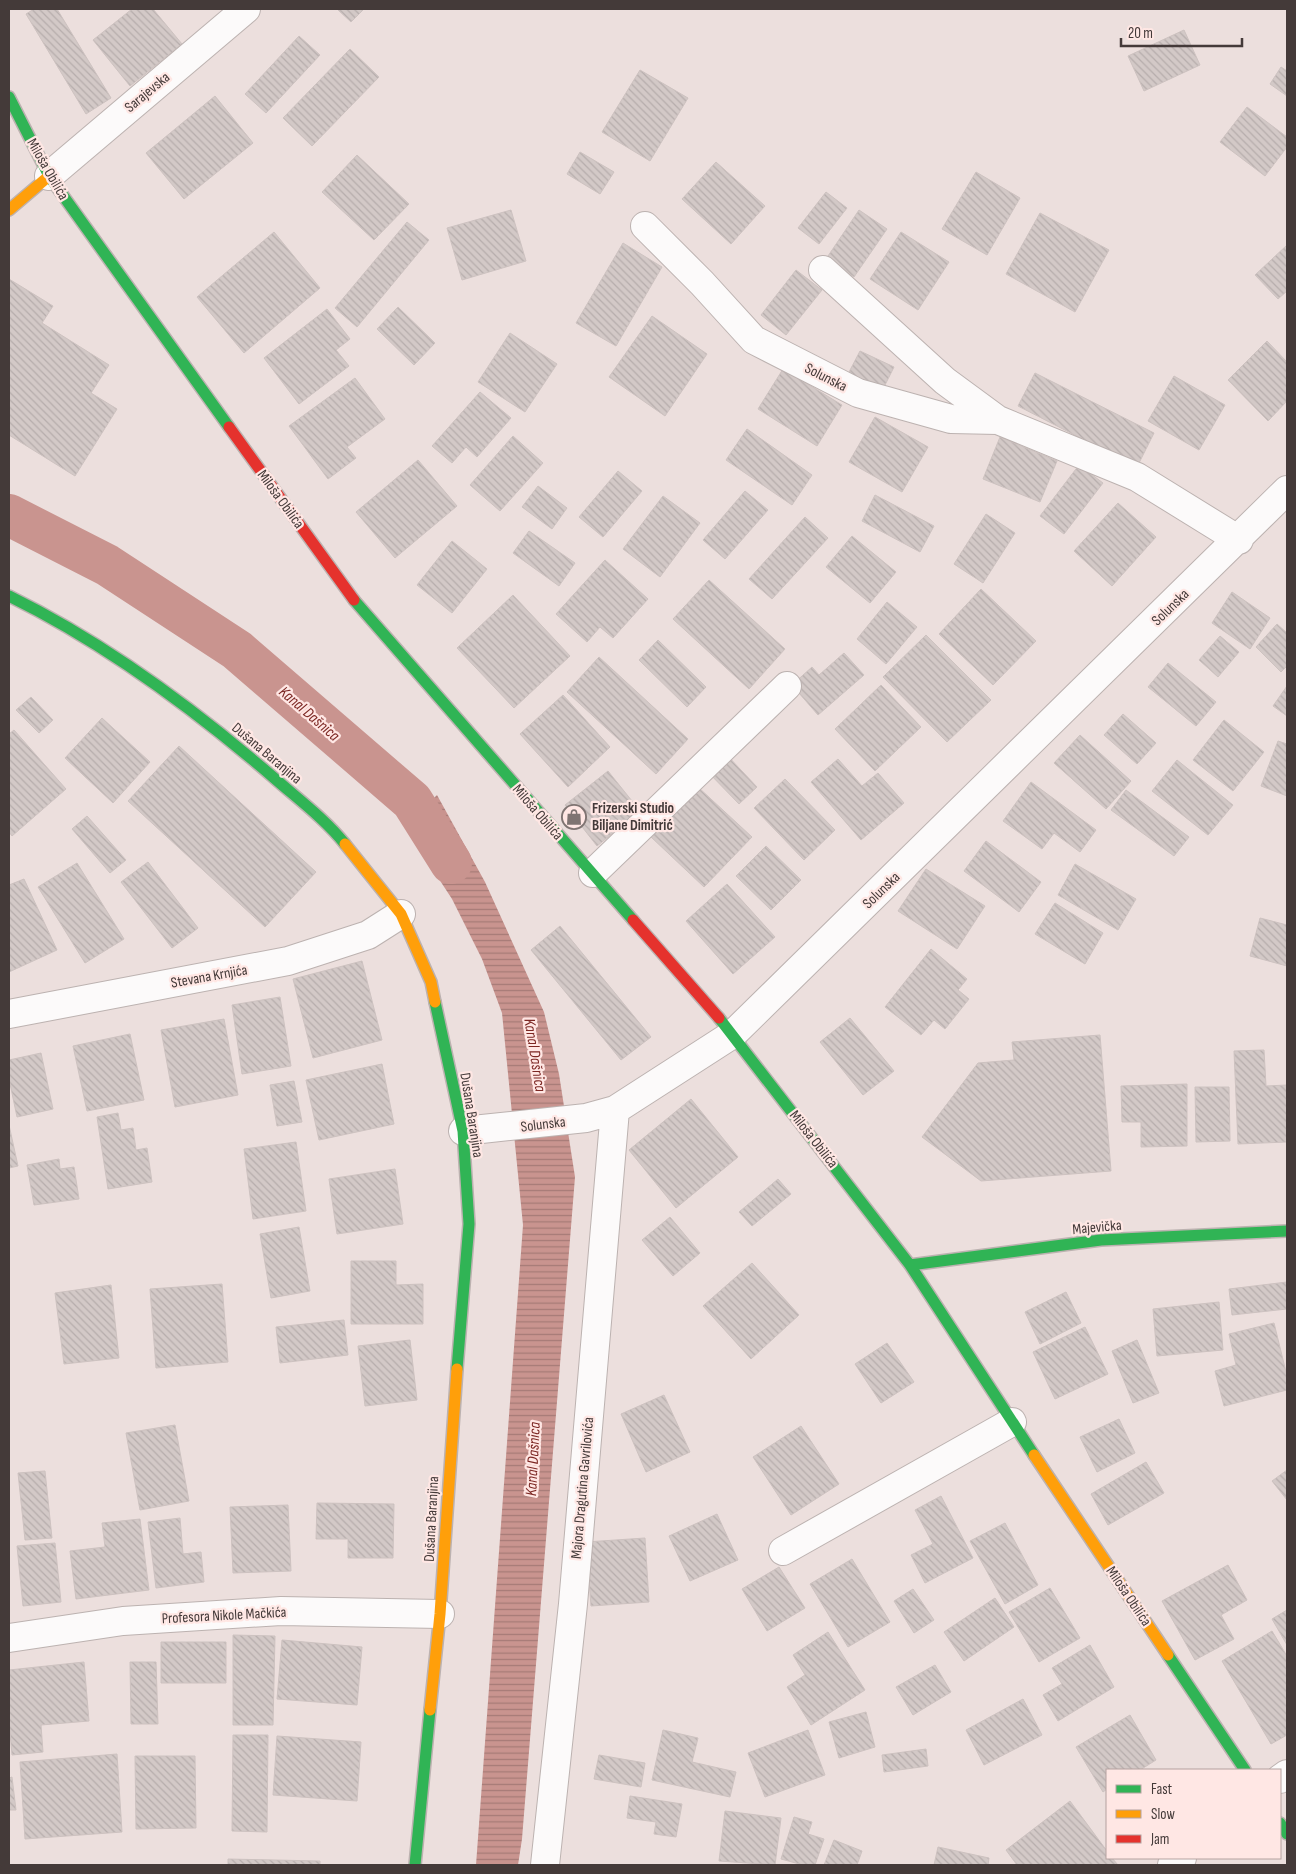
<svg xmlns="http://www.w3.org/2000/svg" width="1296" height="1874" font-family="'Sofia Sans Condensed',sans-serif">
	<defs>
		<pattern id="water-rules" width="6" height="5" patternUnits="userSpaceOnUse" patternTransform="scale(1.25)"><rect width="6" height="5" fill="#c9948f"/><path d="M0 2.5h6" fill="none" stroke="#a57a76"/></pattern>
		<pattern id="building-back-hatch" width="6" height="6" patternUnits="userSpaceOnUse" patternTransform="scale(1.25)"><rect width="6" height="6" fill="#d3c9c7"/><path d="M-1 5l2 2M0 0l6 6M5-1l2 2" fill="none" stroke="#b6adac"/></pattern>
	</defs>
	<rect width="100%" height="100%" fill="#ecdfdd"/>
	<path fill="url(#water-rules)" d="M437 795 485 882 544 1012 559 1074 575 1177 522 1839 518 1865H476L523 1225 502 1013 482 959 452 899 405 827Z"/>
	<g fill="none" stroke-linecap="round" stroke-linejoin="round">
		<path stroke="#c9948f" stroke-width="42" d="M9 515 107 565 237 650 412 801 451 863"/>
	</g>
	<path fill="url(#building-back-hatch)" stroke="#cdc2c0" d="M34 9H57L111 98 86 114 26 14Z
		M132 9H153L182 44 130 86 93 40Z
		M337 9H364L351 22Z
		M1184 30 1200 65 1144 91 1128 56Z
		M299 36 320 55 266 113 245 94Z
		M350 49 379 77 312 146 283 118Z
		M1281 67 1287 71V96L1270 84Z
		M640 70 688 98 650 161 602 132Z
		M215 96 253 143 184 199 146 153Z
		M1247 107 1287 137V147L1265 176 1220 142Z
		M580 152 614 172 600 194 567 174Z
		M357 155 409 204 374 240 322 192Z
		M716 162 765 206 731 244 682 199Z
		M976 172 1020 198 987 255 942 229Z
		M826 192 847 208 819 244 798 228Z
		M511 210 526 261 462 280 447 228Z
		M859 210 887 229 854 277 826 259Z
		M1040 213 1109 250 1075 312 1006 274Z
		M407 222 429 240 357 327 335 308Z
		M274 232 320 288 244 353 197 297Z
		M901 232 949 262 918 310 870 279Z
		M623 243 662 267 616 346 576 323Z
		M1287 245V291L1278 299 1255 275Z
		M796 270 822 290 786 335 761 315Z
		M9 279 53 306 42 323 109 365 91 393 117 409 75 476 9 435Z
		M398 307 435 343 414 365 377 329Z
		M327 309 350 339 336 350 349 366 299 404 264 358Z
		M652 316 707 354 665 416 609 377Z
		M510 333 557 364 525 412 478 382Z
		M1267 341 1287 362V401L1268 421 1228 380Z
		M860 351 894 367 882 391 848 374Z
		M783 369 842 405 817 446 758 409Z
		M1035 373 1154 433 1137 467 1018 406Z
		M1174 376 1225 405 1199 450 1148 421Z
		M355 378 385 419 347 447 356 458 328 479 289 426Z
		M480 392 511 418 477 457 466 447 452 463 432 446Z
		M875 417 928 447 902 492 849 462Z
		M747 429 812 475 792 505 726 460Z
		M513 436 543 463 500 511 470 485Z
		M1000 437 1057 461 1040 502 983 479Z
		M418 460 457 506 395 558 356 512Z
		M1079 465 1103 483 1064 534 1040 516Z
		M618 471 642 491 603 537 579 517Z
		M538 486 567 508 552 529 522 507Z
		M745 491 768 510 725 559 703 540Z
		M875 495 934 526 920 552 862 521Z
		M663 496 700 523 660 577 623 549Z
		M1118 503 1156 537 1112 586 1074 551Z
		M986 514 1015 533 983 583 954 564Z
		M805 517 828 538 772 599 749 579Z
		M529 531 575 563 559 586 513 553Z
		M852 536 896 572 870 603 826 567Z
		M452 541 487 569 452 613 417 585Z
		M605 560 648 599 613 638 600 627 587 642 556 614Z
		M709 580 785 649 749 689 673 619Z
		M981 589 1036 641 993 685 939 634Z
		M1232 592 1270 618 1250 649 1212 623Z
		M513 595 570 656 514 708 457 648Z
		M887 602 917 627 886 664 857 639Z
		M1277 624 1287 633V666L1281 672 1256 647Z
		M926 635 991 700 947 742 883 677Z
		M1220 636 1239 652 1218 677 1199 660Z
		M658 640 706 687 687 707 639 660Z
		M844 653 864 675 818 715 792 685 812 667 819 675Z
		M599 657 688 739 656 774 567 692Z
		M1168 663 1216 702 1196 726 1148 687Z
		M881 685 921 727 875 771 835 729Z
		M1287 686V716L1273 706Z
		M563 695 610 747 568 787 520 734Z
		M31 697 53 720 39 733 16 710Z
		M1123 714 1156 743 1137 764 1104 735Z
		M102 718 150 762 113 803 65 758Z
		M1224 720 1264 752 1233 791 1193 760Z
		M14 730 66 789 12 836 9 832V734Z
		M1080 735 1131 781 1106 809 1054 763Z
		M1278 741 1287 744V796L1261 786Z
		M179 746 316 872 265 927 128 801Z
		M725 753 757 787 739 804 706 770Z
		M838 759 862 786 878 773 904 803 861 840 811 782Z
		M1177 760 1233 805 1208 835 1152 791Z
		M608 771 640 811 597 846 565 805Z
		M785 779 835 830 804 860 754 808Z
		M1031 782 1096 830 1080 852 1054 833 1042 849 1003 821Z
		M698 787 752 837 704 887 651 837Z
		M1126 790 1189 837 1174 856 1111 810Z
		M87 816 126 860 110 873 72 829Z
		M986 841 1041 882 1019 912 964 871Z
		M766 846 801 880 771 910 736 876Z
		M148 862 198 928 172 948 121 882Z
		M77 863 124 939 85 963 38 887Z
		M1075 864 1136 899 1118 930 1058 895Z
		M926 869 985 906 957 949 898 911Z
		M24 879 57 950 9 972V885Z
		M727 884 775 937 733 974 686 921Z
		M1055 903 1103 933 1085 964 1035 934Z
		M1260 918 1287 925V966L1250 956Z
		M560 926 651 1037 621 1060 531 950Z
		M931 949 967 979 958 990 969 999 945 1029 934 1020 921 1035 885 1007Z
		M362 961 382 1040 313 1058 293 979Z
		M280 997 291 1066 242 1074 232 1005Z
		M850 1018 894 1071 863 1095 820 1042Z
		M224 1019 238 1095 175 1107 161 1030Z
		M130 1034 144 1100 87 1111 73 1046Z
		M1100 1035 1111 1171 981 1181 922 1137 978 1063 1014 1060 1012 1042Z
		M1264 1050 1266 1086 1287 1085V1142L1238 1144 1234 1051Z
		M41 1053 53 1109 17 1117 9 1079V1060Z
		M382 1064 394 1124 319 1140 306 1080Z
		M294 1081 302 1122 277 1126 270 1085Z
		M1187 1084V1146L1141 1147V1122H1122L1121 1086Z
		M1195 1087H1229L1230 1141 1196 1142Z
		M691 1099 738 1157 676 1208 629 1150Z
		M118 1113 121 1130 133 1128 136 1150 147 1148 152 1182 108 1189 97 1117Z
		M9 1125 18 1166 9 1168Z
		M296 1142 306 1211 253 1219 244 1149Z
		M59 1159 60 1169 74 1167 79 1199 34 1205 27 1165Z
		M395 1169 403 1224 337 1234 329 1179Z
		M778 1179 791 1194 752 1226 739 1212Z
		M670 1217 700 1253 673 1276 642 1240Z
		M299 1227 310 1291 271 1298 260 1234Z
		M351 1261H396V1285L423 1284V1324H351Z
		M752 1263 799 1315 751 1359 703 1306Z
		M1287 1282V1309L1232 1315 1229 1289Z
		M222 1284 228 1362 156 1368 150 1289Z
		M111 1285 119 1358 64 1364 55 1293Z
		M1066 1292 1081 1323 1040 1344 1025 1312Z
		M1219 1302 1223 1350 1157 1356 1153 1309Z
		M344 1320 348 1355 280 1363 276 1327Z
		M1274 1323 1287 1376V1390L1224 1406 1215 1371 1236 1365 1229 1334Z
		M1085 1327 1108 1374 1055 1399 1033 1352Z
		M410 1340 417 1400 365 1406 358 1346Z
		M1137 1340 1159 1393 1133 1403 1112 1351Z
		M887 1343 914 1382 881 1403 855 1364Z
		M664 1395 690 1452 646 1472 621 1414Z
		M1119 1419 1135 1453 1097 1472 1080 1437Z
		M175 1425 189 1501 140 1510 126 1433Z
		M801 1426 839 1484 791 1515 753 1457Z
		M1146 1462 1164 1493 1108 1525 1091 1494Z
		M1287 1470V1500L1272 1481Z
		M45 1471 52 1538 25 1540 18 1473Z
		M941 1496 973 1558 925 1583 911 1555 933 1544 915 1510Z
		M317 1503 394 1504 393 1558H348V1539H316Z
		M288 1505 291 1571 233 1573 230 1507Z
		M717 1514 738 1560 690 1581 669 1536Z
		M180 1518 183 1554 201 1552 204 1582 156 1588 148 1522Z
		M140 1519 149 1590 76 1599 70 1551 105 1547 102 1523Z
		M1005 1523 1038 1585 1005 1604 970 1541Z
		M645 1538 649 1602 591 1606 586 1542Z
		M55 1543 61 1602 23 1606 17 1546Z
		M852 1559 890 1622 848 1647 810 1584Z
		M1228 1565 1247 1600 1221 1615 1234 1639 1195 1660 1162 1601Z
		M779 1567 805 1608 767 1631 742 1589Z
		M1050 1588 1080 1638 1039 1662 1009 1612Z
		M913 1589 934 1620 914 1633 894 1601Z
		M995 1598 1014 1627 964 1661 944 1632Z
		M1287 1610V1645L1272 1619Z
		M1272 1631 1287 1656V1735L1271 1744 1222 1661Z
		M828 1632 865 1690 811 1725 787 1687 805 1675 793 1655Z
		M233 1635 275 1636 273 1725H233Z
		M282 1640 362 1647 357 1705 277 1699Z
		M161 1642H226V1683H161Z
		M1090 1645 1114 1687 1058 1721 1043 1695 1062 1684 1052 1668Z
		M84 1662 89 1721 41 1725 43 1752 12 1755 9 1722V1670Z
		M130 1662H156L158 1724H131Z
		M935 1665 951 1692 913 1715 896 1687Z
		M1023 1699 1042 1735 984 1765 966 1730Z
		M866 1712 875 1747 839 1758 829 1722Z
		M1130 1715 1156 1760 1140 1770H1107V1789L1103 1792 1076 1747Z
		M663 1730 698 1738 692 1762 736 1772 730 1797 652 1780Z
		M808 1730 825 1775 765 1797 748 1753Z
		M233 1735H268L267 1832 232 1831Z
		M277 1736 361 1742 357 1801 273 1795Z
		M926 1749 928 1766 884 1772 882 1755Z
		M117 1754 122 1832 25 1839 20 1762Z
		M599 1755 645 1763 641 1787 594 1779Z
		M135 1756H195L196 1828 136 1829Z
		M12 1777 16 1810H9V1778Z
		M630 1796 682 1804 676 1837 654 1834 656 1822 627 1818Z
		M1070 1801 1107 1851V1858H1112L1118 1865H1017L1006 1850Z
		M725 1811 781 1818 775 1865 719 1861Z
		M794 1817 812 1822 808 1834 824 1839 815 1865H803L781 1859Z
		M834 1840 862 1851 857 1865H824Z
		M938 1847 989 1858 988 1865H934Z
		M228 1859 320 1861V1865H228Z"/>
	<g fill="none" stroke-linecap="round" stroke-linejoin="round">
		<defs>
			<path id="street" d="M49 176 246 9
				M645 226 702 283 754 340 858 393 951 419 998 420 1137 477 1239 540
				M823 270 945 381 998 420
				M593 873 787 686
				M9 1014 288 961 368 935 401 914
				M463 1131 586 1118 615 1110 733 1034 1287 490
				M783 1551 1012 1422
				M9 1638 123 1621 281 1611 440 1614
				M1280 1779 1287 1774
				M545 1865 573 1604 615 1110
				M1172 1865 1182 1858"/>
			<path id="fast" d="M9 97 49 176 229 427
				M9 596C105 643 193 708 273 777 298 799 325 819 345 844
				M354 600 633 920
				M435 1002 463 1131 469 1224 457 1369
				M719 1018 910 1265 1034 1455
				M910 1265 1101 1240 1287 1231
				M1168 1655 1245 1770
				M1280 1823 1287 1834
				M415 1865 430 1710"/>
			<path id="slow" d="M9 210 49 176
				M345 844 401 914 431 982 435 1002
				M1034 1455 1168 1655
				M430 1710 440 1614 457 1369"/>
			<path id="jam" d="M229 427 354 600
				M633 920 719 1018"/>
		</defs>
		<use href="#street" stroke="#bcb2b0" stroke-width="30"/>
		<use href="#fast" stroke="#bcb2b0" stroke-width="14"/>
		<use href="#slow" stroke="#bcb2b0" stroke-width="14"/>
		<use href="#jam" stroke="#bcb2b0" stroke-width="14"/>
		<use href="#street" stroke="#fcfafa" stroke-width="28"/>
		<use href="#fast" stroke="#30b455" stroke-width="11"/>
		<use href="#slow" stroke="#ff9f0a" stroke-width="11"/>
		<use href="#jam" stroke="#e5322d" stroke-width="11"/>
	</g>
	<defs>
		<symbol id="shop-ring" viewBox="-11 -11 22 22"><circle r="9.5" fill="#ffe7e4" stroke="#7f7472" stroke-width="1.5"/><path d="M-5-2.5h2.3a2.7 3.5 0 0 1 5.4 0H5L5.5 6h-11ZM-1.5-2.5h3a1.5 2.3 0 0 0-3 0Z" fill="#7f7472"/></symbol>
	</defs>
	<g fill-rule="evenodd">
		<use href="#shop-ring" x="560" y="803" width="28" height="28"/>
	</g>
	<g text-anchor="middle" stroke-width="4.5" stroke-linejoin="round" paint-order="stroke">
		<g font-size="15" fill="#443a39" stroke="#ffe7e4">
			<text transform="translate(147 92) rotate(-40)" y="5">Sarajevska</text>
			<text transform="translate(48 169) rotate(60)" y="5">Miloša Obilića</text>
			<text transform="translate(826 377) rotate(27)" y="5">Solunska</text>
			<text transform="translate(281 499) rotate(54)" y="5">Miloša Obilića</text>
			<text transform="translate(1170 607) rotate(-44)" y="5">Solunska</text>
			<text transform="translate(267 753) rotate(40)" y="5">Dušana Baranjina</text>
			<text transform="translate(538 812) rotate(49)" y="5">Miloša Obilića</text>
			<text transform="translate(881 890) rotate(-44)" y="5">Solunska</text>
			<text transform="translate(209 976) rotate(-10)" y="5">Stevana Krnjića</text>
			<text transform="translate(472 1115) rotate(81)" y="5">Dušana Baranjina</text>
			<text transform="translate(543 1124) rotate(-7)" y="5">Solunska</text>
			<text transform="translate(814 1139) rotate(52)" y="5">Miloša Obilića</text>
			<text transform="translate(1097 1227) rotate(-5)" y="5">Majevička</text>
			<text transform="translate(582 1488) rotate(-85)" y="5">Majora Dragutina Gavrilovića</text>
			<text transform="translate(431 1519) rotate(-87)" y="5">Dušana Baranjina</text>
			<text transform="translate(1129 1596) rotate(56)" y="5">Miloša Obilića</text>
			<text transform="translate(224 1615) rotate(-3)" y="5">Profesora Nikole Mačkića</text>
		</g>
		<g font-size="15" font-weight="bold" fill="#443a39" stroke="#ffe7e4" text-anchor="start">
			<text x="592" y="813">Frizerski Studio<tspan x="592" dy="17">Biljane Dimitrić</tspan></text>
		</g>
		<g font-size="16" font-style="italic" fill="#7c2723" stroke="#ffe7e4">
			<text transform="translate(310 713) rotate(41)" y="6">Kanal Dašnica</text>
			<text transform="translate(536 1055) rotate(81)" y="6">Kanal Dašnica</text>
			<text transform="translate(532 1459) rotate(-87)" y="6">Kanal Dašnica</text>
		</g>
	</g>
	<rect width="1296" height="1874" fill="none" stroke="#443a39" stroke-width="20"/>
	<rect x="1106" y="1769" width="175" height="90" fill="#ffe7e4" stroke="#b4a2a0"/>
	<rect x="1116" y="1785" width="25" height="8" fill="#30b455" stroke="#b4a2a0"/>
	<text x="1151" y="1794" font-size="15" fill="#443a39">Fast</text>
	<rect x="1116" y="1810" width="25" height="8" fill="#ff9f0a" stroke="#b4a2a0"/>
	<text x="1151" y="1819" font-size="15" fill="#443a39">Slow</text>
	<rect x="1116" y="1835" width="25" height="8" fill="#e5322d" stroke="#b4a2a0"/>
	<text x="1151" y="1844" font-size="15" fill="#443a39">Jam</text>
	<path d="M1121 38v8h121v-8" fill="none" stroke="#443a39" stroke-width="2.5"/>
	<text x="1128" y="38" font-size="15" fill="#443a39" stroke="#ffe7e4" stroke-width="4" paint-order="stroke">20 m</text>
</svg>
